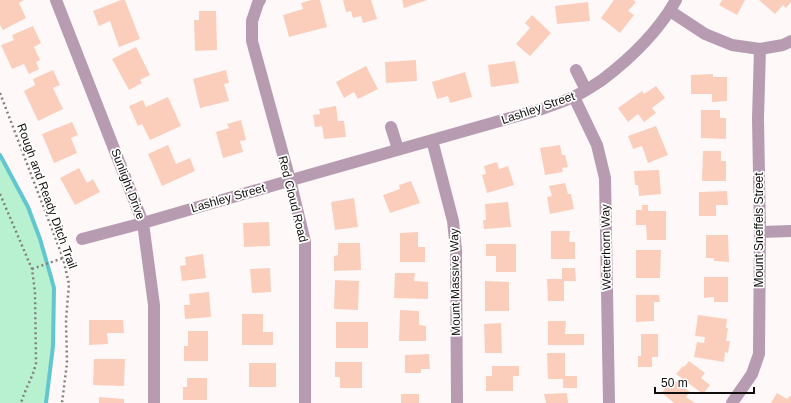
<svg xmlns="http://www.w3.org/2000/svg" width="791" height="403" font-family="Helvetica,sans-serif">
	<rect width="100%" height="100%" fill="#fef9f8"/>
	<path fill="#b7f1cf" d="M0 155 28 207 40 239 51 277 54 288 53 346 46 403H0Z"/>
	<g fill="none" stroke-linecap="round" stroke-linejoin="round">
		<path stroke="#62c6d1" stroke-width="4" d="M0 155 28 207 40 239 51 277 54 288 53 346 46 403"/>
	</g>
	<path fill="#fbcebc" d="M0 0H24L19 3 26 18 3 30 0 25Z
		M121 0H125L140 39 119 47 110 21 99 26 93 11Z
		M311 0H320L327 27 289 37 283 15 303 9 301 3Z
		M343 0H371L377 19 363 23 361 16 353 18 351 11 346 12Z
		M402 0H427L404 8Z
		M614 0H633L636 2 628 11 634 15 620 33 601 18Z
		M722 0H745L737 15 719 5Z
		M759 0H791V2L786 8 783 5 775 14Z
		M588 2 590 21 557 24 555 6Z
		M199 11H216L217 50 195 51 194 20H199Z
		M532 15 551 33 530 56 516 44 530 28 525 23Z
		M33 26 41 43 34 47 40 60 36 62 39 69 29 74 24 64 12 69 1 45 14 40 12 35Z
		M136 47 150 75 140 80 142 83 129 90 112 59Z
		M416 60 417 81 386 83 385 62Z
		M515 61 519 83 491 87 488 65Z
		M366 66 378 89 358 99 354 92 344 98 336 82Z
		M53 70 60 85 53 88 63 109 38 121 24 91 35 85 33 79Z
		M226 70 229 83 224 84 229 101 200 108 193 79Z
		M465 72 472 97 450 103 448 96 437 99 432 82Z
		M713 74V77H727V101L712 102V94H691V75Z
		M656 86 665 98 652 108 656 113 644 122 638 114 628 122 618 108 642 91 644 94Z
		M168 97 181 126 150 140 142 124 138 126 129 106 143 100 146 107Z
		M336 106 338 121H344L346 137 324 139 322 126 315 127 313 115 320 114 319 109Z
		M701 110H720V118H726V139L701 138Z
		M241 120 246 140 240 141 243 152 223 158 216 132 229 128 227 124Z
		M72 122 78 135 71 138 77 153 54 163 42 134Z
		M656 126 668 155 648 163 642 146 633 149 628 136Z
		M168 145 176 164 190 158 195 171 162 186 148 154Z
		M560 145 562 155H565L568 167 562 168 563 172 545 175 540 148Z
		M703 151H721V161H726V181H702Z
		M497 162 499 169 508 166 514 185 487 193 482 175 486 174 484 166Z
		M79 168 87 183 93 179 100 192 75 205 60 178Z
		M659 170 661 194 639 196 638 185H635L634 171Z
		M411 181 420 203 390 213 383 195 400 189 399 185Z
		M565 183 568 194H571L574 209 550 214 547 197 552 196 549 186Z
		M727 191 728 205H716V216H699V192Z
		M354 198 358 227 335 230 331 202Z
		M508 202 511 227 484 229 483 220H486L485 204Z
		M642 205H648V211H666V240H647L646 225H636V210H642Z
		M269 222 270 246 244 247 243 223Z
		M551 231H570L569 242H575V259H551Z
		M418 232V247H425V262H400V233Z
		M706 235H728L729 262 714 261V258H706Z
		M338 243H360L361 270 334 271V256L338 255Z
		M486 244H516V272H496V256H486Z
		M636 250H661L660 278H636Z
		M203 254 206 278 182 281 180 266 186 265 185 257Z
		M270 268 271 292 252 293 250 269Z
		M562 268H575L576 281H564V301H548L547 279H562Z
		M395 273H415L414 281 428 282V299L394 298Z
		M704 277H728V302H714V297L704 298Z
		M335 280 359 281 358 310 334 309Z
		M485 281 509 282V311H485Z
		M209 292 211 317 185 319 184 305H190L189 294Z
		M636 295H659L660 302H654V321L636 322Z
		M400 310 419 311V325L426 326V341H399Z
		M242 314H263V332H273V345H242Z
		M698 315 727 319 726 328H728L726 341H730L728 353 725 352 724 362 694 357 697 342 704 343 705 337 695 336Z
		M89 320H123L124 333H107L108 344 89 345Z
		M548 321H566L565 334H584V345H548Z
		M336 322H368V348H336Z
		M501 323 502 353H485L484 324Z
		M188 331H208V361H184V346H188Z
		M641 334H658V357H652V367H638V356H641Z
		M547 353H565V376H577V388H563V379H548Z
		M429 354 430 369H421V373H405V355Z
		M94 359H125L124 386 93 385Z
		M689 361 705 373 701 378 710 385 703 394 676 374 683 366 684 367Z
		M335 362H362V388H340V377H335Z
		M249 363H276V387H249Z
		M492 366H519V376H513V391H486V376H492Z
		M187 378H207V400H183V387H187Z
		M674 380 690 392 686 397 695 403H674L662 393 667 385 670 387Z
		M567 393 568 403H546L544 394Z
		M777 393 787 399 790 396H791V403H771Z
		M401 394H419V403H401Z
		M99 397 124 399V403H99Z"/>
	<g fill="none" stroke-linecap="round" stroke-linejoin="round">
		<path stroke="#83807f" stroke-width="2.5" stroke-dasharray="2 3" stroke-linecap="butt" d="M0 93 63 258 69 284 66 320 67 363 62 403
			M0 194 32 269 35 292 36 363C33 377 25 389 21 403
			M32 269 63 258"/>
		<path stroke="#b79cb1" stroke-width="12" d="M56 0 143 223 154 305V403
			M260 0 258 3 252 21V41L290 180 305 242V403
			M670 11 705 34 732 45 760 49 783 45 791 41
			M576 70 586 90
			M574 97 597 145 605 178 609 403
			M391 127 398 149
			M432 140 453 221 456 250 457 403
			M760 232 791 231
			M82 239 143 223 302 177 542 109C552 105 563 102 573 97 583 93 593 86 602 80 631 58 658 32 676 0
			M732 403 752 374 759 354 760 232 758 118 760 49"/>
	</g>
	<g text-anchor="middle" stroke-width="3.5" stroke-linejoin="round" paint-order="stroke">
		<g font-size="12" fill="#100e0d" stroke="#fff">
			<text transform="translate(538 108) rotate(-19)" y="4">Lashley Street</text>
			<text transform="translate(128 184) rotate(69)" y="4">Sunlight Drive</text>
			<text transform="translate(47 196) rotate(70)" y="4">Rough and Ready Ditch Trail</text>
			<text transform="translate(228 198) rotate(-16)" y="4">Lashley Street</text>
			<text transform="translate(293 199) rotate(76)" y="4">Red Cloud Road</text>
			<text transform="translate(759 230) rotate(-90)" y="4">Mount Sneffels Street</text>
			<text transform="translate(606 247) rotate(-91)" y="4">Wetterhorn Way</text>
			<text transform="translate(455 282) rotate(-91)" y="4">Mount Massive Way</text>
		</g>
	</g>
	<path d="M655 387v6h99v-6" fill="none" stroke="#100e0d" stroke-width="2"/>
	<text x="661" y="387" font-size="12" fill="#100e0d" stroke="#ffffff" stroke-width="3" paint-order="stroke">50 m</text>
</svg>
